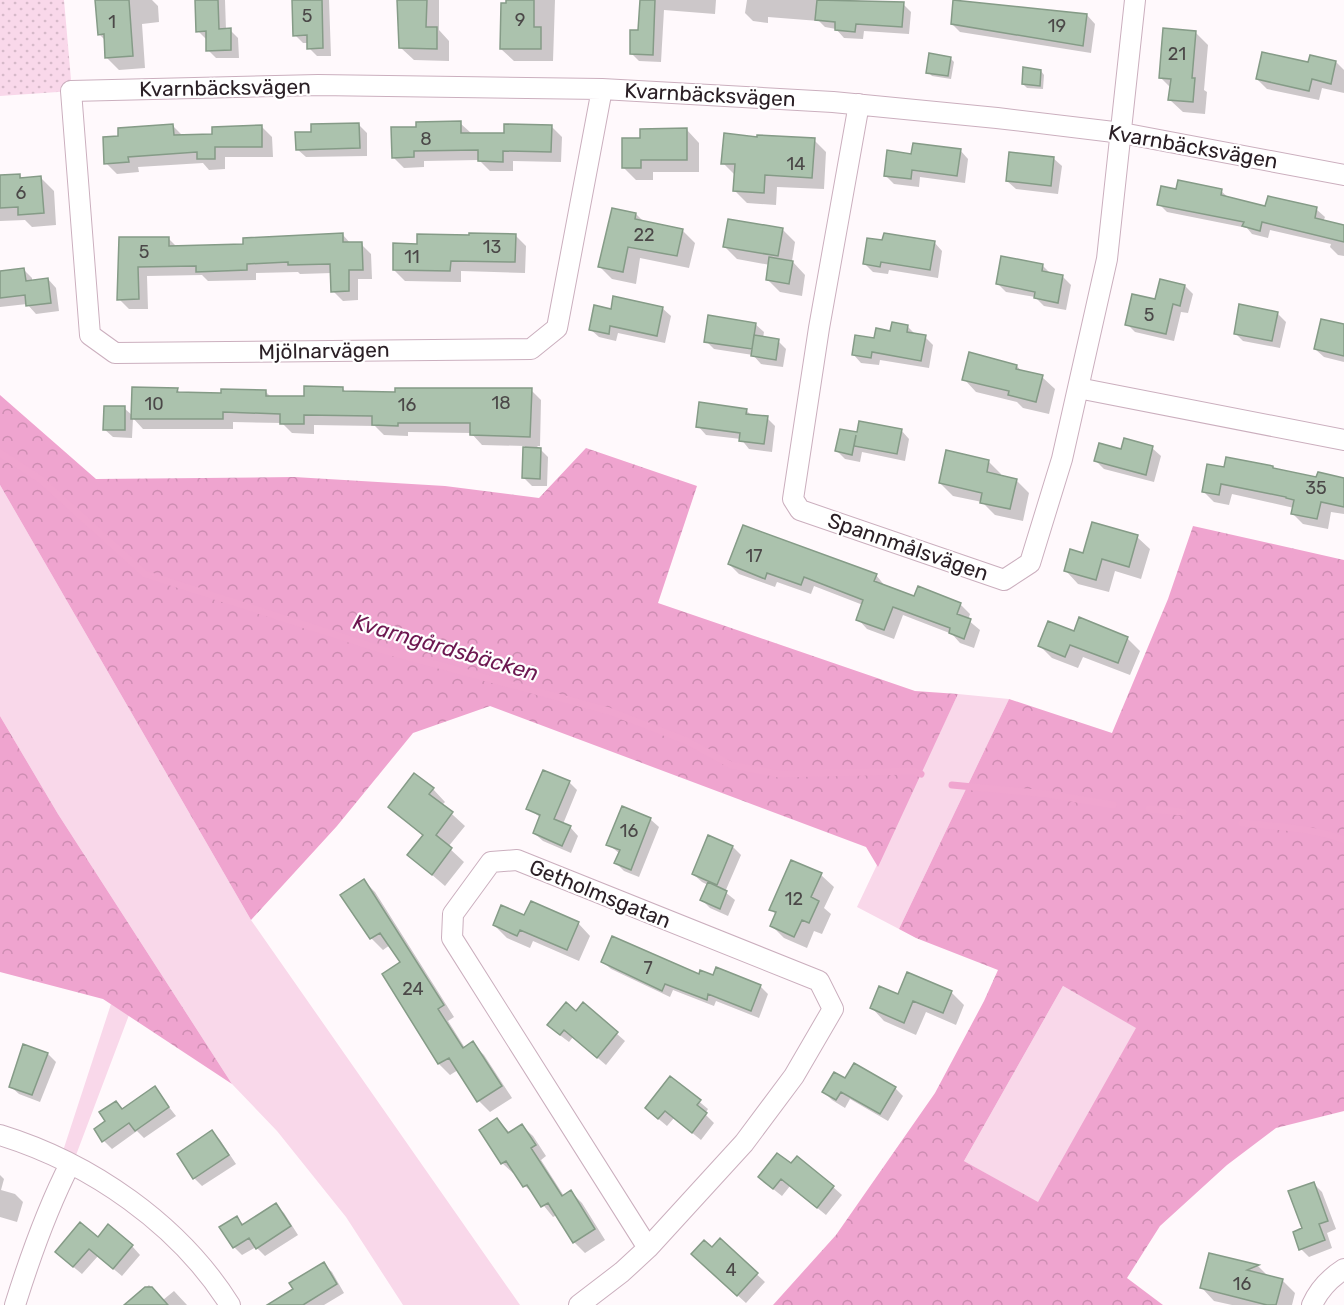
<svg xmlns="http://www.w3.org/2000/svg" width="1344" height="1305" font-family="Rubik,sans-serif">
	<defs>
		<pattern id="forest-crowns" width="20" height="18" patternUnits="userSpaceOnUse" patternTransform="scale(1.5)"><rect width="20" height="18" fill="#efa4cf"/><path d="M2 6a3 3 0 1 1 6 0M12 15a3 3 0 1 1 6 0" fill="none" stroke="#cd8db2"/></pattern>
		<pattern id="park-dots" width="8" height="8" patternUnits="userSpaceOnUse" patternTransform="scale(1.5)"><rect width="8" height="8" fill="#f9d8ea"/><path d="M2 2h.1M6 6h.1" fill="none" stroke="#d6b9c9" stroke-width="1.8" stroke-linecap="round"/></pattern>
	</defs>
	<rect width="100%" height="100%" fill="#fff9fc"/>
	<path fill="#f9d8ea" d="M0 485 251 920 520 1305H403L346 1217 277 1131 232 1084 58 814 0 716Z
		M958 694 1009 699 899 929 857 907Z
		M1063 986 1137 1028 1038 1203 964 1161Z
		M111 1004 129 1015 73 1163 61 1157Z"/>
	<path fill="url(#forest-crowns)" fill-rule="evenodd" d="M0 395 96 479 294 477 445 486 539 498 586 448 697 486 658 603 915 691 958 694 878 867 866 847 490 706 413 733 337 826 251 920 0 485Z
		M1193 526 1344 560V1111L1276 1128 1227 1165 1160 1226 1127 1278 1163 1305H773L836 1235 935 1093 984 1001 998 970 916 938 899 929 1009 699 1112 733 1168 599ZM1063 986 1136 1028 1038 1202 964 1161Z
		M0 716 58 814 232 1084 103 999 0 972Z"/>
	<path fill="url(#park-dots)" d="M0 0H64L72 91 0 96Z"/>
	<path fill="#0003" d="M97 0H152L158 6 159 22 142 24 145 68 119 70 106 57 105 40 99 34Z
		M196 0H225L226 30H230L238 38 239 58H216L208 50 206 39 198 31Z
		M294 0H329L331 56H317L309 48V43H303L295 35Z
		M399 0H439V30L449 41V61L414 60 401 48Z
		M508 0H555L553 61H514L501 49Z
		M641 0H716L715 14 664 10 661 62 639 61 631 53 639 32Z
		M747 0H848L903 4 911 12 909 34 864 31 863 39 844 38 836 29 825 27 819 21 768 17V23L753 21 745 13Z
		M1087 15 1095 24 1091 53 960 32 952 24Z
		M1195 32 1208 45 1204 90 1207 92 1205 114 1183 112 1170 100 1171 88 1160 77Z
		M950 58 954 62 951 79 932 76 928 72Z
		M1336 62 1344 70V93L1322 88 1319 100 1267 89 1257 79 1310 64Z
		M1041 71 1044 75 1043 89 1027 88 1023 84Z
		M460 123 471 133 505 135 551 126 562 137 561 162 513 161V171H490L479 160 424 161V167L404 168 393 157 418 128Z
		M358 124 367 133V156L306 157 297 149 312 133Z
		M173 126 183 136H213L262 127 272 137 273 157H225V169L209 170 203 163 138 167 139 172 117 174 106 163 120 137Z
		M687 130 699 143V172H653V180H636L623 167 641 140Z
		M759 138 814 140 826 152 824 189 777 187 776 205 747 203 735 191 736 176 723 163Z
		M960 150 968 159 965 183 920 177 919 187 894 184 885 175 912 155Z
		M1053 158 1062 166 1058 194 1016 189 1007 181Z
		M19 175 23 179 41 178 54 191 56 225 32 227 25 220 0 221V177Z
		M1178 190 1221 191 1229 198 1267 207 1316 209 1325 217 1323 222 1344 226V256L1338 255 1330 247 1331 244 1270 230 1268 238 1252 234 1247 228 1167 212 1159 204Z
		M636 214 644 222 682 230 695 243 689 268 640 258 636 284 612 279 600 267Z
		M782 229 795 242 792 261 805 275 802 296 780 292 767 279 770 265 737 259 725 247Z
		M343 235 351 244H361L371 254 372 279H358V300L343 301 333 291 332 273 300 274 298 272 256 273V280L208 281 202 275 147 276 148 309H129L119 299 121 239 168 238 178 248 244 245Z
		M515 235 526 246 525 273 461 271V282L405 281 394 270 418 245Z
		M884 242H934L942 251 938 278 889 270 888 274 873 272 864 263Z
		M1042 265 1050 273 1063 277 1071 285 1066 310 1044 306 1035 297 1006 292 998 284Z
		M24 270 32 278V281L48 279 56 288 59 311 36 314 27 304 0 307V273Z
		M1185 286 1193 294 1188 313 1181 312 1174 341 1135 332 1127 324 1157 301Z
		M662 308 671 316 665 343 618 333 616 341 599 337 590 329 612 310Z
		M1277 313 1286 322 1280 348 1243 341 1235 333Z
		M755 324 764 332 763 338 778 341 786 349 783 367 761 364 753 355 714 349 706 341Z
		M1344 326V362L1324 357 1315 349Z
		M908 327 916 335 925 337 933 345 929 368 880 360 879 365 861 363 853 354 875 340Z
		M1017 366 1022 372 1042 377 1055 389 1049 414 1023 408 1017 402 976 392 964 379Z
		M177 389 181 394 223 395 265 391 271 397H305L343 389 347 393 397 394 531 390 541 400 540 446H537L548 457 547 486H532L524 478 525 446 482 445 471 433 408 432V436L384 435 375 426 314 425V434L292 433 282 423 233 422V429H143L133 418 132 438 113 437 104 429 124 408 133 416Z
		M746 410 752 416 767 418 775 426 772 452 749 449 741 439 706 435 698 426Z
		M901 430 909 439 905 461 862 452 860 462 845 459 837 451 841 431 858 434Z
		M1152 448 1161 456 1154 482 1104 469 1095 460 1122 451Z
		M988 461 1001 474 1000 477 1016 480 1029 493 1023 521 995 515 982 502 953 496 940 483Z
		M1272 467 1275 470 1318 479 1344 480V514L1331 512 1328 529 1303 524 1292 513 1294 508 1232 494 1229 505 1214 502 1203 491 1225 469Z
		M1137 537 1150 549 1141 579 1115 571 1109 592 1078 584 1066 571 1084 555Z
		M729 564 876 575 885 586 915 598 960 604 970 614 968 620 980 630 974 648 960 643 952 634 903 615 894 639 867 629 858 619 863 605 814 586 811 594 777 582 775 587 739 574Z
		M1074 633 1127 638 1140 651 1130 675 1083 657 1078 668 1052 658 1040 646Z
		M569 782 577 790 563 824 570 827 578 836 571 853 543 841 534 833 541 818 528 808Z
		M433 789 445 802 442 805 465 826 448 847 464 862 445 886 409 855 424 837 390 807Z
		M650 819 659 827 639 877 624 871 616 863 620 854 608 844Z
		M733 847 741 855 725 892 735 900 728 916 710 908 702 900 708 885 702 882 693 874Z
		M821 875 834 887 824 908 831 914 822 934 814 931 807 948 784 938 772 926 776 915 771 909Z
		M364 881 375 892 454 1017 448 1021 465 1048 472 1043 484 1055 512 1098 490 1112 479 1101 458 1070 450 1075 439 1064 384 974 402 963 390 945 383 950 371 938 342 895Z
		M525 917 578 923 590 936 579 961 533 941 530 948 507 938 494 925Z
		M603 962 760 986 768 994 759 1018 716 1001 714 1006 673 990 670 997 611 969Z
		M951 992 964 1005 956 1025 926 1012 916 1035 884 1021 872 1008 899 996Z
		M583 1004 625 1041 606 1065 573 1037 569 1042 557 1033Z
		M24 1046 48 1054 56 1062 40 1102 19 1094 10 1086Z
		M671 1078 708 1109 705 1114 714 1123 701 1140 674 1118 667 1126 655 1116Z
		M845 1080 895 1088 903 1096 888 1121 850 1099 845 1108 832 1100 824 1092Z
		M154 1088 176 1116 144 1138 137 1131 112 1149 104 1141 123 1110Z
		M497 1119 510 1133 522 1126 533 1136 546 1156 541 1160 564 1196 571 1192 582 1203 605 1240 585 1253 574 1242 557 1215 553 1217 536 1196 525 1186 515 1172 513 1173 502 1163Z
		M212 1132 220 1140 236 1164 202 1186 194 1178Z
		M791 1165 833 1187 842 1195 826 1215 790 1186 782 1196 768 1185Z
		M0 1175 4 1179 1 1190 15 1194 23 1202 17 1222 0 1217Z
		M1313 1183 1322 1192 1336 1229 1327 1233 1332 1248 1309 1257 1301 1249Z
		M275 1205 284 1213 298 1235 265 1256 256 1247 242 1255 234 1247 221 1228 237 1218 244 1225Z
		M98 1239 132 1246 140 1255 122 1276 98 1256 82 1274 65 1260Z
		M720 1240 765 1282 746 1303 701 1262Z
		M1210 1255 1258 1266 1268 1276 1282 1280 1295 1293 1292 1305H1232L1214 1301 1202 1288Z
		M323 1264 332 1272 344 1293 324 1305H276Z
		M149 1285 163 1300 174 1291 187 1305H126Z"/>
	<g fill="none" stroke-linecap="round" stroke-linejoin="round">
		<path stroke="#f0a5cf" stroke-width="7" d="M0 453 40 479 145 574 383 650 609 711 687 741 731 765 779 774 914 771 921 774
			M952 785 1047 794 1113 805
			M1149 809 1183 812
			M1242 823C1276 827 1312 827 1344 840"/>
	</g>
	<path fill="#abc2ad" stroke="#859b87" stroke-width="1.5" d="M95 0H129L133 56 105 58 104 34 98 35Z
		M195 0H218L219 29 231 28V50L206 51V31L196 32Z
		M292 0H322L323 48 307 49V35L293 36Z
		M397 0H427L426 27H437V49L399 48Z
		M506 0H534V27H541V49H500L501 3H506Z
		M640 0H655L653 55 630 54V30H638Z
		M817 0 904 2 902 27 856 24 855 32 835 30V22L815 20Z
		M953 0 1087 14 1083 46 951 24Z
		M1163 28 1196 31 1192 78H1195L1193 102 1168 100 1171 79 1159 78Z
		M1262 52 1308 62 1310 55 1336 61 1331 84 1312 79 1309 91 1256 79Z
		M929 53 951 57 948 76 926 73Z
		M1023 67 1041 70 1040 86 1022 84Z
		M461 121V133H504V124L552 125 551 152 503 151V162L478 161V150L414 151V157L392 158 391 127H416V122Z
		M359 123 360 148 296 150 295 132H311V124Z
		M173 124 174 135 212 134V127L262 125V147H215V159H197V152L128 157 129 162 104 164 103 137 118 136V128Z
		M687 128V160H641V168H622V138H640V129Z
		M724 133 757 137V135L815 138 812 178 765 175 764 193 733 191 735 164H721Z
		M913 143 961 149 957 176 912 170 911 179 884 176 887 150 911 154Z
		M1009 152 1054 157 1051 186 1006 181Z
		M20 174V178L41 176 44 213 18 215V207L0 208V175Z
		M1178 180 1222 189 1221 195 1265 206 1268 196 1317 207 1315 218 1344 225V242L1262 222 1260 231 1242 226 1244 222 1157 205 1161 186 1176 189Z
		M612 208 636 213 635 219 683 229 677 256 628 247 623 272 598 267Z
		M728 219 783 228 778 256 723 247Z
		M343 233V242H362L363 270H349V291L331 292 330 264 288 265V262L247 264V270L196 272V266L138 267 139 299 117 300 119 237H169V246L243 244V238Z
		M469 233 516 234 515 262 451 261 450 271 393 270V243L417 244V234L469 235Z
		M884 233 935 241 930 270 881 262 880 267 863 264 867 238 882 240Z
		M1001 256 1043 264 1042 271 1063 275 1058 303 1034 298 1035 292 996 284Z
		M769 257 793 261 789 284 766 280Z
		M24 268 26 281 48 278 51 303 26 306 25 295 0 298V271Z
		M1160 279 1185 285 1180 306 1173 304 1166 334 1125 325 1132 294 1155 299Z
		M613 296 663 307 657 336 610 326 609 334 589 330 594 305 611 309Z
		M1239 304 1278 312 1272 341 1234 334Z
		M708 315 756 323 752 349 704 342Z
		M1321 319 1344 324V356L1314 349Z
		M892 322 908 325 907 332 926 335 921 361 872 352 871 358 852 355 855 335 874 338 876 328 890 331Z
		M754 335 779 339 776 360 751 356Z
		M969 352 1017 365 1016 369 1043 375 1036 402 1008 395 1009 391 962 380Z
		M304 386 343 387V391L395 392V388H532L530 437 470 435V423H398V426L372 425V416L304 415V424H280V414L223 412V419H131L132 387 178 388 177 392 221 393V389L266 390V396H304Z
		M699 402 747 409 746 414 768 416 764 444 739 441 740 433 696 427Z
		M104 406H125V430H103Z
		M859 421 902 429 897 454 854 446 856 435 852 455 835 451 840 429 857 432Z
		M1124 438 1153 446 1146 475 1094 461 1099 443 1121 449Z
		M523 447 541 448 540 479 522 478Z
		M946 450 989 460 987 472 1017 479 1010 509 980 503 982 493 939 483Z
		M1226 457 1273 466V468L1316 477 1318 472 1344 478V507L1321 502 1317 519 1291 514 1294 500 1286 498V497L1221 484 1219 495 1202 492 1207 464 1224 467Z
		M1092 522 1138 535 1129 567 1102 559 1096 580 1064 571 1070 549 1083 553Z
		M743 525 877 574 874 581 914 596 918 586 961 603 957 614 971 619 964 639 949 633 950 628 893 607 884 630 856 620 863 600 804 577 801 585 767 573 765 579 728 564Z
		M1079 617 1128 637 1118 663 1070 645 1065 657 1038 646 1048 621 1074 631Z
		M543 770 570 781 554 819 571 826 562 846 533 833 540 815 526 809Z
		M414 773 434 788 429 794 453 812 436 835 452 848 432 875 407 855 423 835 388 807Z
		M622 806 651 818 631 870 614 863 620 850 606 845Z
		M708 835 733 846 717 885 692 874Z
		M791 860 822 873 811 897 819 901 809 923 802 920 794 937 770 926 776 912 769 910Z
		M364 879 444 1005 438 1009 463 1048 473 1041 502 1086 477 1102 449 1058 438 1064 382 974 400 962 380 933 370 939 340 895Z
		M708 882 727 891 720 909 700 900Z
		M531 901 579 922 567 950 520 930 517 936 493 925 501 905 524 915Z
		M612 936 699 974 700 970 713 975 716 967 761 985 751 1011 708 994 707 1000 665 984 662 991 601 962Z
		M907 972 952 991 943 1013 913 1001 904 1023 870 1008 879 986 898 994Z
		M566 1002 576 1011 583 1002 618 1032 597 1058 564 1030 560 1035 547 1025Z
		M23 1044 48 1053 32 1095 9 1087Z
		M854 1063 896 1087 880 1114 841 1092 836 1100 822 1092 834 1072 845 1078Z
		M670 1076 701 1100 697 1105 707 1113 692 1133 665 1111 658 1119 645 1108Z
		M155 1086 169 1107 135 1131 129 1123 102 1142 94 1129 105 1121 99 1112 116 1101 122 1109Z
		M497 1118 508 1133 522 1124 536 1145 531 1148 555 1185 562 1196 571 1190 595 1229 573 1243 548 1203 541 1207 527 1185 523 1187 506 1161 501 1164 479 1130Z
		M212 1130 229 1155 193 1179 177 1154Z
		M777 1153 791 1163 797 1156 834 1186 817 1208 781 1179 773 1189 758 1177Z
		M1314 1182 1328 1221 1319 1224 1325 1240 1299 1250 1293 1232 1302 1228 1288 1191Z
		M276 1203 291 1226 256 1249 249 1238 233 1248 219 1227 237 1216 242 1225Z
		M80 1222 98 1237 108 1224 133 1245 113 1269 89 1249 73 1267 55 1252Z
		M720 1238 758 1273 737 1296 691 1254 704 1240 712 1247Z
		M1209 1253 1259 1265 1247 1270 1283 1279 1276 1305H1267L1200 1288Z
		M324 1262 337 1284 303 1305H267L293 1289 289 1283Z
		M145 1287H152L168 1305H124Z"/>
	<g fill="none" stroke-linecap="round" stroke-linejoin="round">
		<defs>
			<path id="street" d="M602 89 557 328 531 349 115 353 90 335 71 91 318 85 602 89 833 102 997 118 1122 133 1344 175
				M859 104 819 328 793 499 800 510 1004 580 1030 563 1062 459 1078 388 1107 259 1135 0
				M1078 388 1344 440
				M0 1135C91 1163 179 1224 230 1305
				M15 1305C30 1257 47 1209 70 1164
				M579 1305 622 1272 648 1248 744 1143 794 1076 833 1009 819 981 517 860 491 862 453 914 452 938 648 1248
				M1312 1305C1319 1289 1330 1278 1344 1269"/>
		</defs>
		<use href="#street" stroke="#cbafbe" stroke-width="22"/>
		<use href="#street" stroke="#fff" stroke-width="20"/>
	</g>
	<g text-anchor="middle" stroke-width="4.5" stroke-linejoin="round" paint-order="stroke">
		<g font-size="18" fill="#4b4848">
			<text x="307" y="22">5</text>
			<text x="520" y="26">9</text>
			<text x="112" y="28">1</text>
			<text x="1057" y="32">19</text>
			<text x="1177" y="60">21</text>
			<text x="426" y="145">8</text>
			<text x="796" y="170">14</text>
			<text x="21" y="199">6</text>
			<text x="644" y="241">22</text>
			<text x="492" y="253">13</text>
			<text x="144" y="258">5</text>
			<text x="412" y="263">11</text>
			<text x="1149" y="321">5</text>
			<text x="501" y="409">18</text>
			<text x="154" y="410">10</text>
			<text x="407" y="411">16</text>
			<text x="1316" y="494">35</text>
			<text x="754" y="562">17</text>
			<text x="629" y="837">16</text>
			<text x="794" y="905">12</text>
			<text x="648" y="974">7</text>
			<text x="413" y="995">24</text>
			<text x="731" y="1276">4</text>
			<text x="1242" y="1290">16</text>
		</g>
		<g font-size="21" fill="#2b2026" stroke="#fff">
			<text transform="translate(225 88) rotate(-1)" y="7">Kvarnbäcksvägen</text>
			<text transform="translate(710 95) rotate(3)" y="7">Kvarnbäcksvägen</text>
			<text transform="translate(1193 147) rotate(10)" y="7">Kvarnbäcksvägen</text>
			<text transform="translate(324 351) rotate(-1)" y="7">Mjölnarvägen</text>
			<text transform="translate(908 547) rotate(19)" y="7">Spannmålsvägen</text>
			<text transform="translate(600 894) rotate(22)" y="7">Getholmsgatan</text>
		</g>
		<g font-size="22" font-style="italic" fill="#6d1851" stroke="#fff">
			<text transform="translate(446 647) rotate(16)" y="8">Kvarngårdsbäcken</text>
		</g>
	</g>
</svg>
